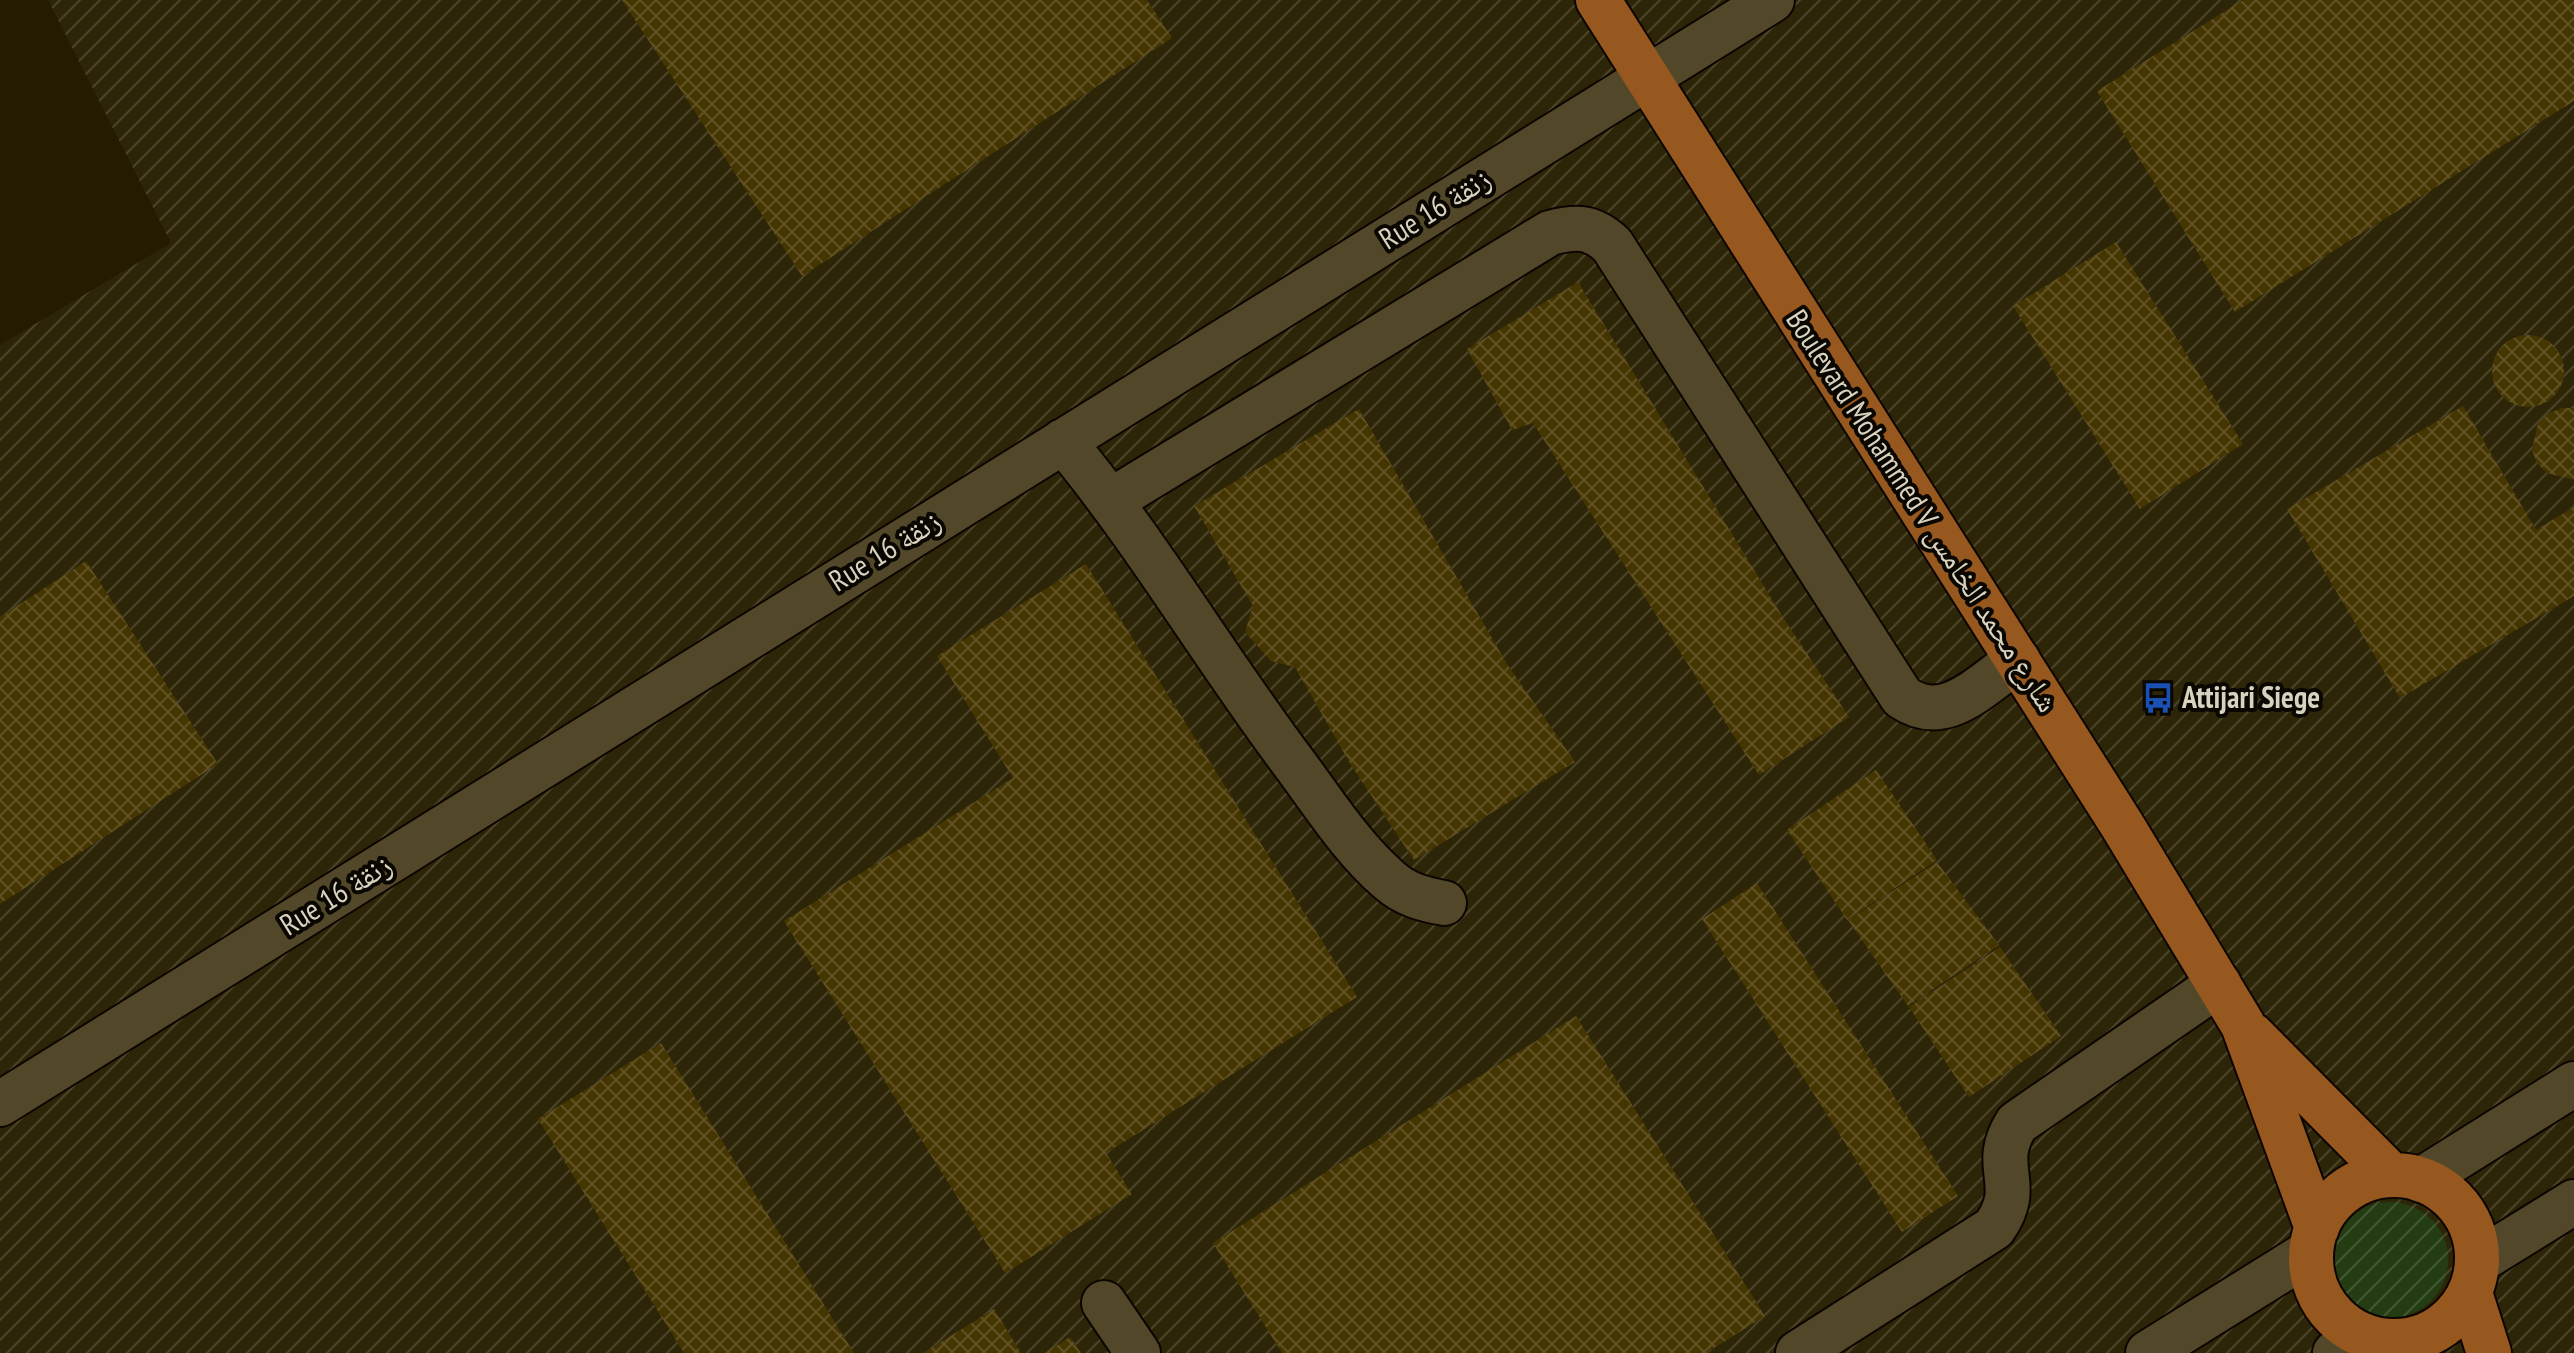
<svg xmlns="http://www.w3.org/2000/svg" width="2574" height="1353" font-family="'PT Sans Narrow','Noto Naskh Arabic',sans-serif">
	<defs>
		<pattern id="industrial-furrows" width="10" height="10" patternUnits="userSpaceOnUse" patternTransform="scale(2)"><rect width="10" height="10" fill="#2d2507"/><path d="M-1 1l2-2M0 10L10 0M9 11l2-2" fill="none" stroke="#4b4429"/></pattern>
		<pattern id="garden-furrows" width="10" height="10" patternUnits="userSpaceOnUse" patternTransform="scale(2)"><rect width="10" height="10" fill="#233c12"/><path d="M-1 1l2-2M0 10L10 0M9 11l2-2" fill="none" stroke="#425733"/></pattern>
		<pattern id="building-cross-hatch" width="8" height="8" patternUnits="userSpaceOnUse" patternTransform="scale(2)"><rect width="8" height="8" fill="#453500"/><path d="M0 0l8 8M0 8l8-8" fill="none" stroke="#5f5123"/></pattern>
	</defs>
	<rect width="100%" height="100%" fill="#241b00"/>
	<path fill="url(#industrial-furrows)" d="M48 0H2574V1353H0V345L171 243Z"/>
	<path fill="url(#garden-furrows)" d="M2332 1260a58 58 0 1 1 116 0a58 58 0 1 1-116 0Z"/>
	<path fill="url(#building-cross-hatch)" d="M622 0H1147L1172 38 802 276Z
		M2243 0H2574V101L2235 312 2097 91Z
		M2116 242 2243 444 2140 509 2013 306Z
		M1578 282 1784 619 1849 717 1759 775 1533 423 1512 430 1467 349Z
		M2492 371a36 36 0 1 1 72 0a36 36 0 1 1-72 0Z
		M2463 406 2536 530 2574 507V596L2400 698 2287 509Z
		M2562 408H2574V480L2547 473 2537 463 2532 450 2538 423 2549 413Z
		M1359 409 1507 664 1575 762 1414 860 1351 765 1295 667 1271 661 1245 632 1253 606 1194 506Z
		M86 561 218 764 0 904V617Z
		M1086 564 1357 997 1106 1153 1132 1194 1005 1273 784 921 1013 778 937 656Z
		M1876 770 1937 860 1847 920 1787 830Z
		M1937 862 1999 945 1908 1006 1848 920Z
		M1757 883 1958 1196 1902 1232 1702 919Z
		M2000 947 2061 1036 1969 1097 1909 1007Z
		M1576 1016 1765 1316 1706 1353H1282L1213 1243Z
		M661 1043 854 1353H684L538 1119Z
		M994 1309 1021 1353H923Z
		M1070 1337 1081 1353H1045Z"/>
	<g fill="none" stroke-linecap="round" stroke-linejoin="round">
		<defs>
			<path id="minor" d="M1063 441C1147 542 1214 657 1293 762 1323 802 1351 847 1389 880 1406 895 1423 899 1444 903
				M1112 500 1550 233C1576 226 1592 226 1612 245L1902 697C1946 727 1980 685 2018 660
				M0 1104 1772 0
				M2421 1180 2574 1084
				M2477 1262 2574 1202
				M1104 1303 1138 1353
				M1798 1353 1994 1228C2026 1183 1988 1168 2017 1123L2219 984
				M2148 1353 2310 1252
				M2335 1353 2363 1335"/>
			<path id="major" d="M1598 0 2122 825 2243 1025 2317 1228
				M2252 1035 2391 1175
				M2311 1258a83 83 0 1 1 166 0a83 83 0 1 1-166 0Z
				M2470 1293 2489 1353"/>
		</defs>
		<use href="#minor" stroke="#0d0500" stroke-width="48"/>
		<use href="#major" stroke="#0d0500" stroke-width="48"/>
		<use href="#minor" stroke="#524829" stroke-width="44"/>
		<use href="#major" stroke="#96581f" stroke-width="44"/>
	</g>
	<defs>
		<symbol id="bus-bare" viewBox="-9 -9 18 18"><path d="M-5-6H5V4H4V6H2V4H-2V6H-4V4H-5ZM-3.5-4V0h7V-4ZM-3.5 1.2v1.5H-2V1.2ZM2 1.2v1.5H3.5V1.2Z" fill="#1a4fb4" stroke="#0a0600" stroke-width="2.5" paint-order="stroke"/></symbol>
	</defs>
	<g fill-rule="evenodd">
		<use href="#bus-bare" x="2136" y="676" width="44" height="44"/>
	</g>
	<g text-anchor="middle" stroke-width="8" stroke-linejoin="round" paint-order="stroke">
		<g font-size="30" fill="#d8d2c0" stroke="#0a0600">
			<text transform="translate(1435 209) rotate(-32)" y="10">Rue 16 زنقة</text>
			<text transform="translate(1922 511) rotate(57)" y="10">Boulevard Mohammed V شارع محمد الخامس</text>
			<text transform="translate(885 551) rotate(-32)" y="10">Rue 16 زنقة</text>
			<text transform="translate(336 895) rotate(-32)" y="10">Rue 16 زنقة</text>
		</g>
		<g font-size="30" font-weight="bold" fill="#d8d2c0" stroke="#0a0600" text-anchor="start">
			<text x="2182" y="708">Attijari Siege</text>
		</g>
	</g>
</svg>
